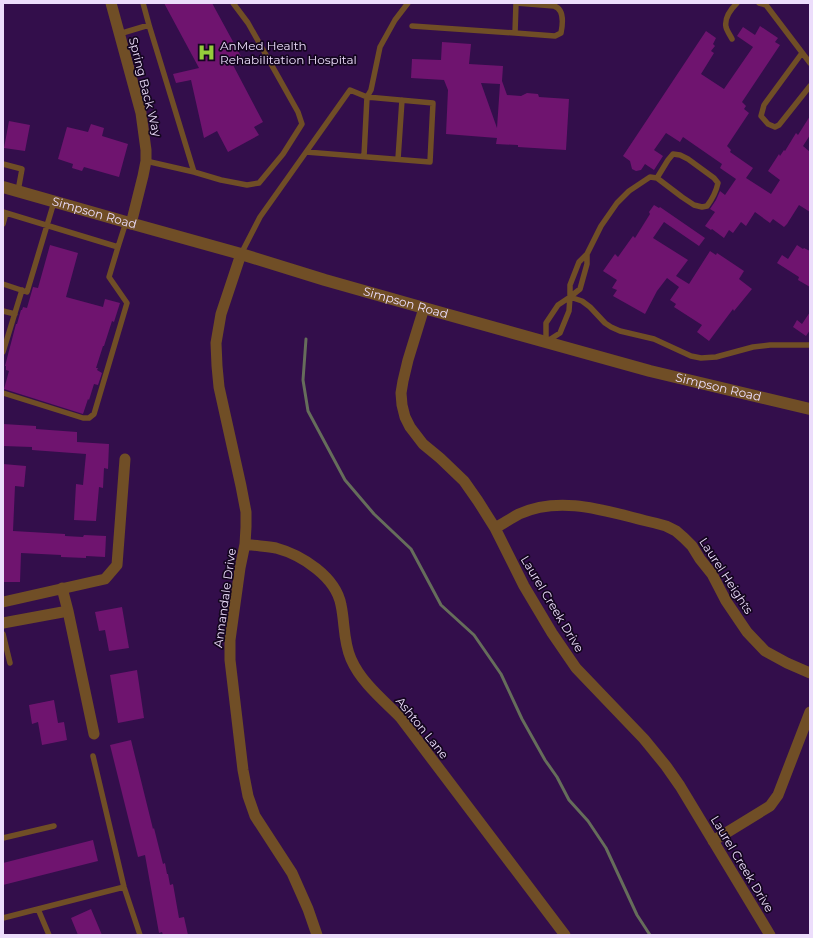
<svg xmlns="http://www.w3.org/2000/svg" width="813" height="938" font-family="Montserrat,sans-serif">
	<rect width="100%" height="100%" fill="#330e4b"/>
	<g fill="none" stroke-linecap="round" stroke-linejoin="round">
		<path stroke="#666d5b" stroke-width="3" d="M306 339 303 380 308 411 345 480 374 514 411 549 441 605 474 635 501 674 522 719 545 760 557 777 569 800 588 821 606 848 637 915 650 935"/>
	</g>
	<path fill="#6f146f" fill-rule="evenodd" d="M164 3H212L243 60 233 65 263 122 254 127 259 135 228 152 217 131 204 138 191 80 176 83 173 74 199 68Z
		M760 26 778 38 775 42 780 45 742 102 746 106 744 109 749 113 727 146 731 150 730 152 753 168 746 178 771 194 780 180 768 171 779 154 780 156 784 150 785 151 796 133 798 135 810 116V135L803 146 810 152V212L799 205 787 224 784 227 773 219 770 223 755 212 746 226 741 222 733 233 729 230 724 238 712 229 711 230 705 226 715 212 710 209 716 200 720 191 725 195 736 179 720 168 722 164 683 137 680 142 666 133 654 150 663 156 654 170 645 164 641 170 636 171 632 169 630 161 623 156 706 31 716 38 713 44 715 46 711 51 714 53 701 74 724 89 753 47 737 36 743 27 755 35Z
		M442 42 471 44 469 64 503 66 502 81 507 95 521 96 527 93 538 94 539 97 569 99 566 150 518 147V145L496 144 497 138 446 134 448 90 444 80 411 78 412 59 441 60ZM481 83 500 84 497 128Z
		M9 121 30 125 25 151 4 148Z
		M91 124 104 128 102 136 128 144 119 177 84 167 82 171 72 168 73 164 58 159 67 127 88 132Z
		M654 205 659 208 660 207 705 238 699 246 664 222 653 238 688 260 676 276 689 284 710 251 716 255 717 253 744 271 739 279 752 289 734 311 733 309 709 341 697 332 702 325 674 307 676 304 670 300 679 287 667 278 657 291 645 314 613 296 617 290 612 288 617 280 603 271 615 254 618 257 633 236 635 238 650 214 649 212Z
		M50 245 78 253 66 297 103 307 105 299 120 303 114 322 112 321 104 346H103L96 368H98L97 370 102 373 98 385 94 384 89 400 88 399 83 414 4 389 9 371 6 370V366H5L16 324H17L21 310H22L23 307 27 308 33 287 38 288Z
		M797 245 803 249 804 248 810 251V287L798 280 799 277 777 263 782 255 788 259Z
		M810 312V330L806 336 793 327 797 320 802 324Z
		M3 424 36 426V429L77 432V442L109 444 108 469 104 468 103 488 99 487 96 521 74 520 76 484 83 485 86 454 32 450V447L3 446Z
		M3 464 26 466 24 487 15 486 13 531 65 534V536L83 537 84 535 106 536 105 557 86 556V558L61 557V555L21 553 20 582H3Z
		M122 607 129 648 109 651 105 630 99 631 95 612Z
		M137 670 144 718 118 723 110 675Z
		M54 700 58 723 64 722 67 740 42 745 38 722 32 724 29 705Z
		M131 740 153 829 154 828 163 864 165 863 167 874H168L170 885 173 884 179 918 184 917 188 935H163L162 932 159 933 145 855 138 857 110 745Z
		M93 840 98 861 3 885V863Z
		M91 909 102 935H78L71 918Z"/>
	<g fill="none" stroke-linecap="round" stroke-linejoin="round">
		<path stroke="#704e26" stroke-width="5.5" d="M143 3 149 25
			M759 3 766 5 810 63
			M412 26 515 33 516 3 554 6C564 9 563 23 561 33L555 36 515 33
			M119 34 149 25 194 172 146 161
			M732 39C730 35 727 31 726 27 724 17 731 9 737 3
			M802 53 764 105 761 116 768 124 775 127 779 125 810 86
			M306 152 430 162 433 103 367 97 364 156
			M398 159 402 100
			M3 164 22 169 18 191
			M194 172 221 180 247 185 259 183 283 154 302 124 298 112 248 23 233 3
			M3 212 118 247 126 222
			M3 224 6 213
			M241 254 260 217 350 90 367 97 371 90 380 47 395 20 408 3
			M587 254 601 226 617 203 629 191 650 177 657 178 682 197 694 205 702 207 707 206C713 198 716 192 718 183L714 178 688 159 680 155 673 154 668 160 657 178
			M587 254V264L580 289 570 297V285L579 262Z
			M3 284 27 292 54 202
			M570 297 582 301 590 307 605 323 611 327 620 331 654 339 691 356 701 358 716 357 753 347 770 345H810
			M570 297 569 311 560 333 546 342V323L558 305Z
			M3 311 15 314
			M3 352 22 290
			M3 393 83 418H89L94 414 127 303 109 277 118 247
			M3 634 10 663
			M93 756 124 887 140 935
			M3 838 54 826
			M38 909 49 935
			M3 918 124 887"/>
		<path stroke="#704e26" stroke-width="11" d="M111 3 141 113 146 150V161L143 176 131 224
			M241 254 221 314 216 343 217 366 219 387 241 486 246 512V527L245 544 240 568 230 640V660L243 770 248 796 255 816 292 873 308 909 317 935
			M424 308 408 360 403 381 401 393 402 405 405 417 410 427 423 444 440 458 464 481 478 501 495 528 524 586 552 633 576 668 644 739 666 766 680 786 770 935
			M495 528C503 524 511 518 519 514 563 494 611 513 655 523L666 526 676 531 684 538 692 546 700 559 712 574 726 601 747 632 765 651 787 663 810 673
			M245 544C255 546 266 546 276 548 302 555 336 577 341 605 345 623 343 641 351 659 361 682 382 699 400 717L565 935
			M3 602 105 579 117 565 125 459
			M68 611 94 734
			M3 623 68 611 62 588
			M713 841 770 806 778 795 810 712"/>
		<path stroke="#704e26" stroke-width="12" id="s1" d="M3 187 126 222 241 254 325 280 424 308 650 371 810 409"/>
	</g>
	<defs>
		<symbol id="hospital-bare" viewBox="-9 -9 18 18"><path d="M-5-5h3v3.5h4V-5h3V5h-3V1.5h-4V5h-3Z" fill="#95cc3b" stroke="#14061f" stroke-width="2.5" paint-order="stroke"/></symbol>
	</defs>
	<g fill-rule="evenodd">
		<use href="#hospital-bare" x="194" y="40" width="25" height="25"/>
	</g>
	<g text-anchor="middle" stroke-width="3.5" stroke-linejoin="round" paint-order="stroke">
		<g font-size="12" fill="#ecddfb" stroke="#14061f" text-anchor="start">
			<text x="220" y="50">AnMed Health<tspan x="220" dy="14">Rehabilitation Hospital</tspan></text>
		</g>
		<g font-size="12" fill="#ecddfb" stroke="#14061f">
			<text transform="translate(145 87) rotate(76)" y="4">Spring Back Way</text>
			<text dy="4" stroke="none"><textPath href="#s1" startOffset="95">Simpson Road</textPath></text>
			<text dy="4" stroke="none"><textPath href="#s1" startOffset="419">Simpson Road</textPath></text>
			<text dy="4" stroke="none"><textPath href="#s1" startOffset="743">Simpson Road</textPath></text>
			<text transform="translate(726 576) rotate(57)" y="4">Laurel Heights</text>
			<text transform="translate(225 598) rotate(-82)" y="4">Annandale Drive</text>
			<text transform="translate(552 604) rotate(59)" y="4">Laurel Creek Drive</text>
			<text transform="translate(422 728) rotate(51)" y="4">Ashton Lane</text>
			<text transform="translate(742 864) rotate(59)" y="4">Laurel Creek Drive</text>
		</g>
	</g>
	<rect width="813" height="938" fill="none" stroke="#ecddfb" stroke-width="8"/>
</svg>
